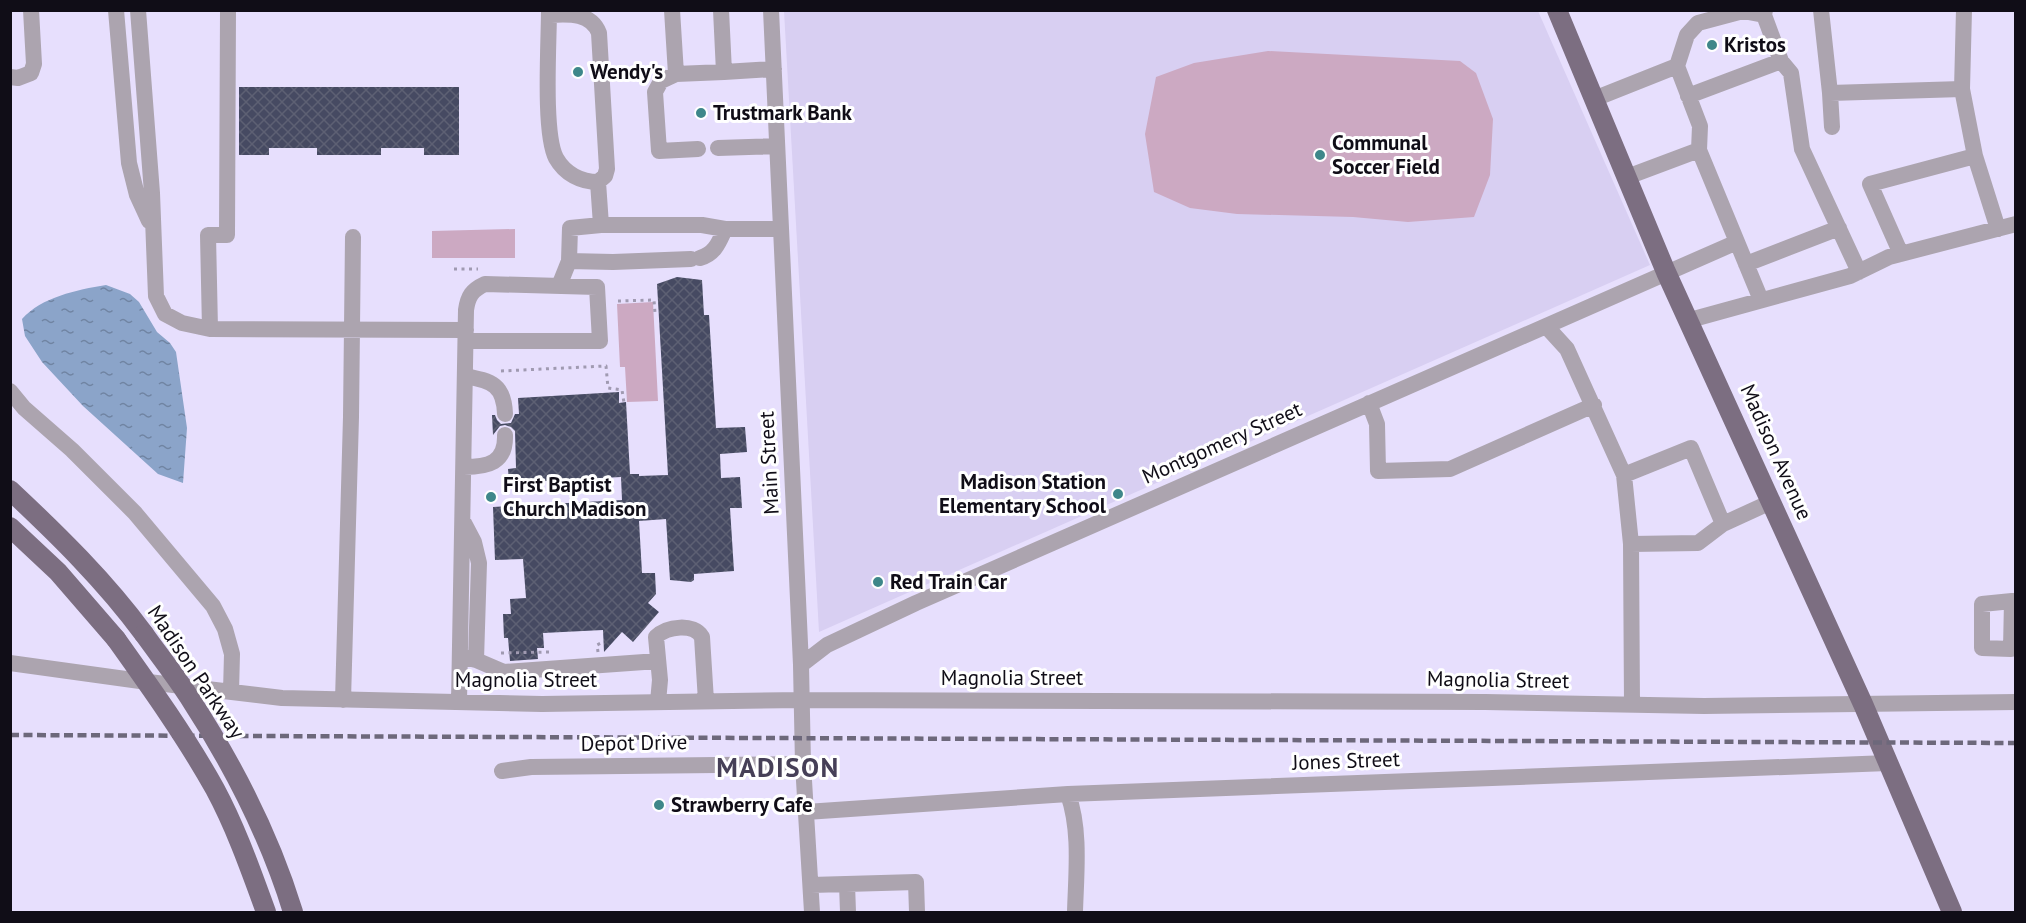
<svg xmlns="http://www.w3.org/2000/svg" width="2026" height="923" font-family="'PT Sans',sans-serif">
	<defs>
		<pattern id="water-ripples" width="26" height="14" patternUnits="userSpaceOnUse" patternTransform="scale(1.5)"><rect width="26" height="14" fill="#8ba4c9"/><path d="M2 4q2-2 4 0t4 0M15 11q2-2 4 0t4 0" fill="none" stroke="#7084a2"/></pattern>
		<pattern id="building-cross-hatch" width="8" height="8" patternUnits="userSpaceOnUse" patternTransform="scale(1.5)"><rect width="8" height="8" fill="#464a62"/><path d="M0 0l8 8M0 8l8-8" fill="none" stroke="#5d6073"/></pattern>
	</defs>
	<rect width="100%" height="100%" fill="#e7dffd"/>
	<path fill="#d8cff2" d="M784 11H1538L1650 265 819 632Z"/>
	<path fill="#cca9c2" d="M1268 51 1460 61 1476 73 1493 119 1490 175 1474 217 1408 222 1353 217 1237 214 1190 208 1154 192 1145 134 1156 77 1194 63Z
		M515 229V258H432V231Z
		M653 302 658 401 627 402 625 367H620L617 304Z"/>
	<path fill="url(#water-ripples)" d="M106 285 130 294 139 302 157 332 170 343 176 352 187 428 183 483 158 474 83 406 42 362 25 336 22 319C42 297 76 290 106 285Z"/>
	<path fill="url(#building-cross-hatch)" d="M239 87H459V155H424V148H381V155H317V148H269V155H239Z
		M677 277 702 280 704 315H709L716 428 745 427 747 452 720 454 721 478 740 477 742 508H730L734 571 694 574V580L691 582 670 580 666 519 639 521 642 573H655L656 594 648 603 659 612 633 642 622 632 604 652 603 630 543 633 544 648H537L538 659 510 661 508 638H504L503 614H511L510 599 526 598 523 559 495 560 493 507 622 500 621 477 509 483 508 469 516 468 515 431 511 427 505 425 500 426 493 435 492 415H495L497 420 501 424 511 423 515 414H519L518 398 619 392V403L626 402 630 474H639V476L668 475 657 284Z"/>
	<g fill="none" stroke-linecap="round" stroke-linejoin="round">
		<path stroke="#a09ab1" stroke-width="3" stroke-dasharray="3 4.5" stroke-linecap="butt" d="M454 269H478
			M618 301 654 300 655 313H658
			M501 371 606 366 608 388 622 390 624 403
			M598 652 597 645 603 642
			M501 653 549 652"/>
		<path stroke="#aca4af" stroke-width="16" d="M116 10 129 163 137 195 149 221
			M138 10 152 193 156 296 165 314 182 323 210 329 466 330
			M549 10C549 43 543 133 556 158 565 174 581 182 598 182L601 225
			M672 10 676 74 724 72 721 10
			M771 10 801 665 803 764 812 912
			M1821 10 1830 93 1962 89
			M1964 10 1962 89 1975 156
			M549 15C568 14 591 12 599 33L607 169 605 176 598 182
			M1781 61 1791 73 1802 149 1859 272
			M1677 66 1687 35 1698 23 1743 11 1764 15
			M724 72 774 69
			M676 74 661 81 655 92 659 151 698 149
			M10 77 18 78 31 73 34 64 31 10
			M1830 93 1832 127
			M1688 96 1781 61 1764 15 1765 10
			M1594 99 1677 66 1700 126 1699 150 1761 300
			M718 148 777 146
			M1627 177 1699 150
			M1901 254 1870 184 1975 156 1998 229
			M700 258C715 254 719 242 725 229
			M569 261 613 262 691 259
			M1746 264 1839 228
			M559 286 569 261 570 228 601 225H702L725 229H781
			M1690 320 1850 276 1889 257 2016 224
			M1546 326 1567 349 1624 475 1631 544 1632 705
			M210 329 208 235H227L228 10
			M465 376C492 381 504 385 505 414
			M10 391 24 408 72 450 135 513 213 606 225 629 232 654 231 692
			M1369 403 1377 424 1378 471 1450 469 1594 405
			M464 467C488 467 506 463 505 435
			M1624 475 1691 448 1723 524 1698 543 1631 544
			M464 523 474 542 479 563 476 660
			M1723 524 1771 502
			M2012 601 2011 649 1982 648V604L2012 601H2016
			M460 656 476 660 504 672 658 661
			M10 663 140 681 282 698 542 704 802 700 1485 702 1704 706 2016 702
			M801 665 827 645 916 603 1737 242
			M343 700 351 417 353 237
			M459 702 466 310C468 296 472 290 485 284L597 287 600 341H466
			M658 702 660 680 656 637C667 626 694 623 702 637L706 701
			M502 771 531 767 803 764
			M1068 794C1081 831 1076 874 1075 912
			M806 812 1068 794 1888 763
			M847 884 848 912
			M811 885 916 882 917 912"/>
		<path stroke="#7c6e81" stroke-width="20" d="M1557 10 1666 272 1863 704 1952 912
			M10 490C58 535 105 581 144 634
			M10 527 58 572 116 639"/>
		<path stroke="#6d687b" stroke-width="4.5" stroke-dasharray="9 4.5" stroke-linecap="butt" d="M10 735 2016 743"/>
		<path stroke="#7c6e81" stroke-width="20" d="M144 634C159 655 175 675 189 697 232 763 270 837 293 912
			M116 639C151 688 186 737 215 789 236 828 251 871 266 912"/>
	</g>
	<g fill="#3e878a" stroke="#fff" stroke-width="2">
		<circle cx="1712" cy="45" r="6"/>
		<circle cx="578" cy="72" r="6"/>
		<circle cx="701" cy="113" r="6"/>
		<circle cx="1320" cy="155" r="6"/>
		<circle cx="1118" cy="494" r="6"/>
		<circle cx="491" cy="497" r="6"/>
		<circle cx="878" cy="582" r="6"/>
		<circle cx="659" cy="805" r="6"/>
	</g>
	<g text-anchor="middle" stroke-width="6" stroke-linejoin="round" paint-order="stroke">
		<g font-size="21" font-weight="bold" fill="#100d17" stroke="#fff" text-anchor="start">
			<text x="1724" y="52">Kristos</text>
			<text x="590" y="79">Wendy's</text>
			<text x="713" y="120">Trustmark Bank</text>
			<text x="1332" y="150">Communal<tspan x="1332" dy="24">Soccer Field</tspan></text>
			<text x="1106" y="489" text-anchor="end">Madison Station<tspan x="1106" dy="24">Elementary School</tspan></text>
			<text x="503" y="492">First Baptist<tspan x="503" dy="24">Church Madison</tspan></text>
			<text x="890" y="589">Red Train Car</text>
			<text x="671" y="812">Strawberry Cafe</text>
		</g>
		<g font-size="21" fill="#100d17" stroke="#fff">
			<text transform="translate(1222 443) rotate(-24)" y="7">Montgomery Street</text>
			<text transform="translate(1776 452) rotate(66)" y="7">Madison Avenue</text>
			<text transform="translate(769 463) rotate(-93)" y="7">Main Street</text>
			<text transform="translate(196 672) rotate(56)" y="7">Madison Parkway</text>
			<text x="1012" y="685">Magnolia Street</text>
			<text x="526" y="687">Magnolia Street</text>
			<text transform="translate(1498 680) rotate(1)" y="7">Magnolia Street</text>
			<text transform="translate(634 743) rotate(-1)" y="7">Depot Drive</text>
			<text transform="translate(1346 761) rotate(-2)" y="7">Jones Street</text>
		</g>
		<g font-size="27" font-weight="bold" letter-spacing="1.5" fill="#463f57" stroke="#fff">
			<text x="778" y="777">MADISON</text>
		</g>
	</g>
	<rect width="2026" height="923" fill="none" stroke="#100d17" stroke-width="24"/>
</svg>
